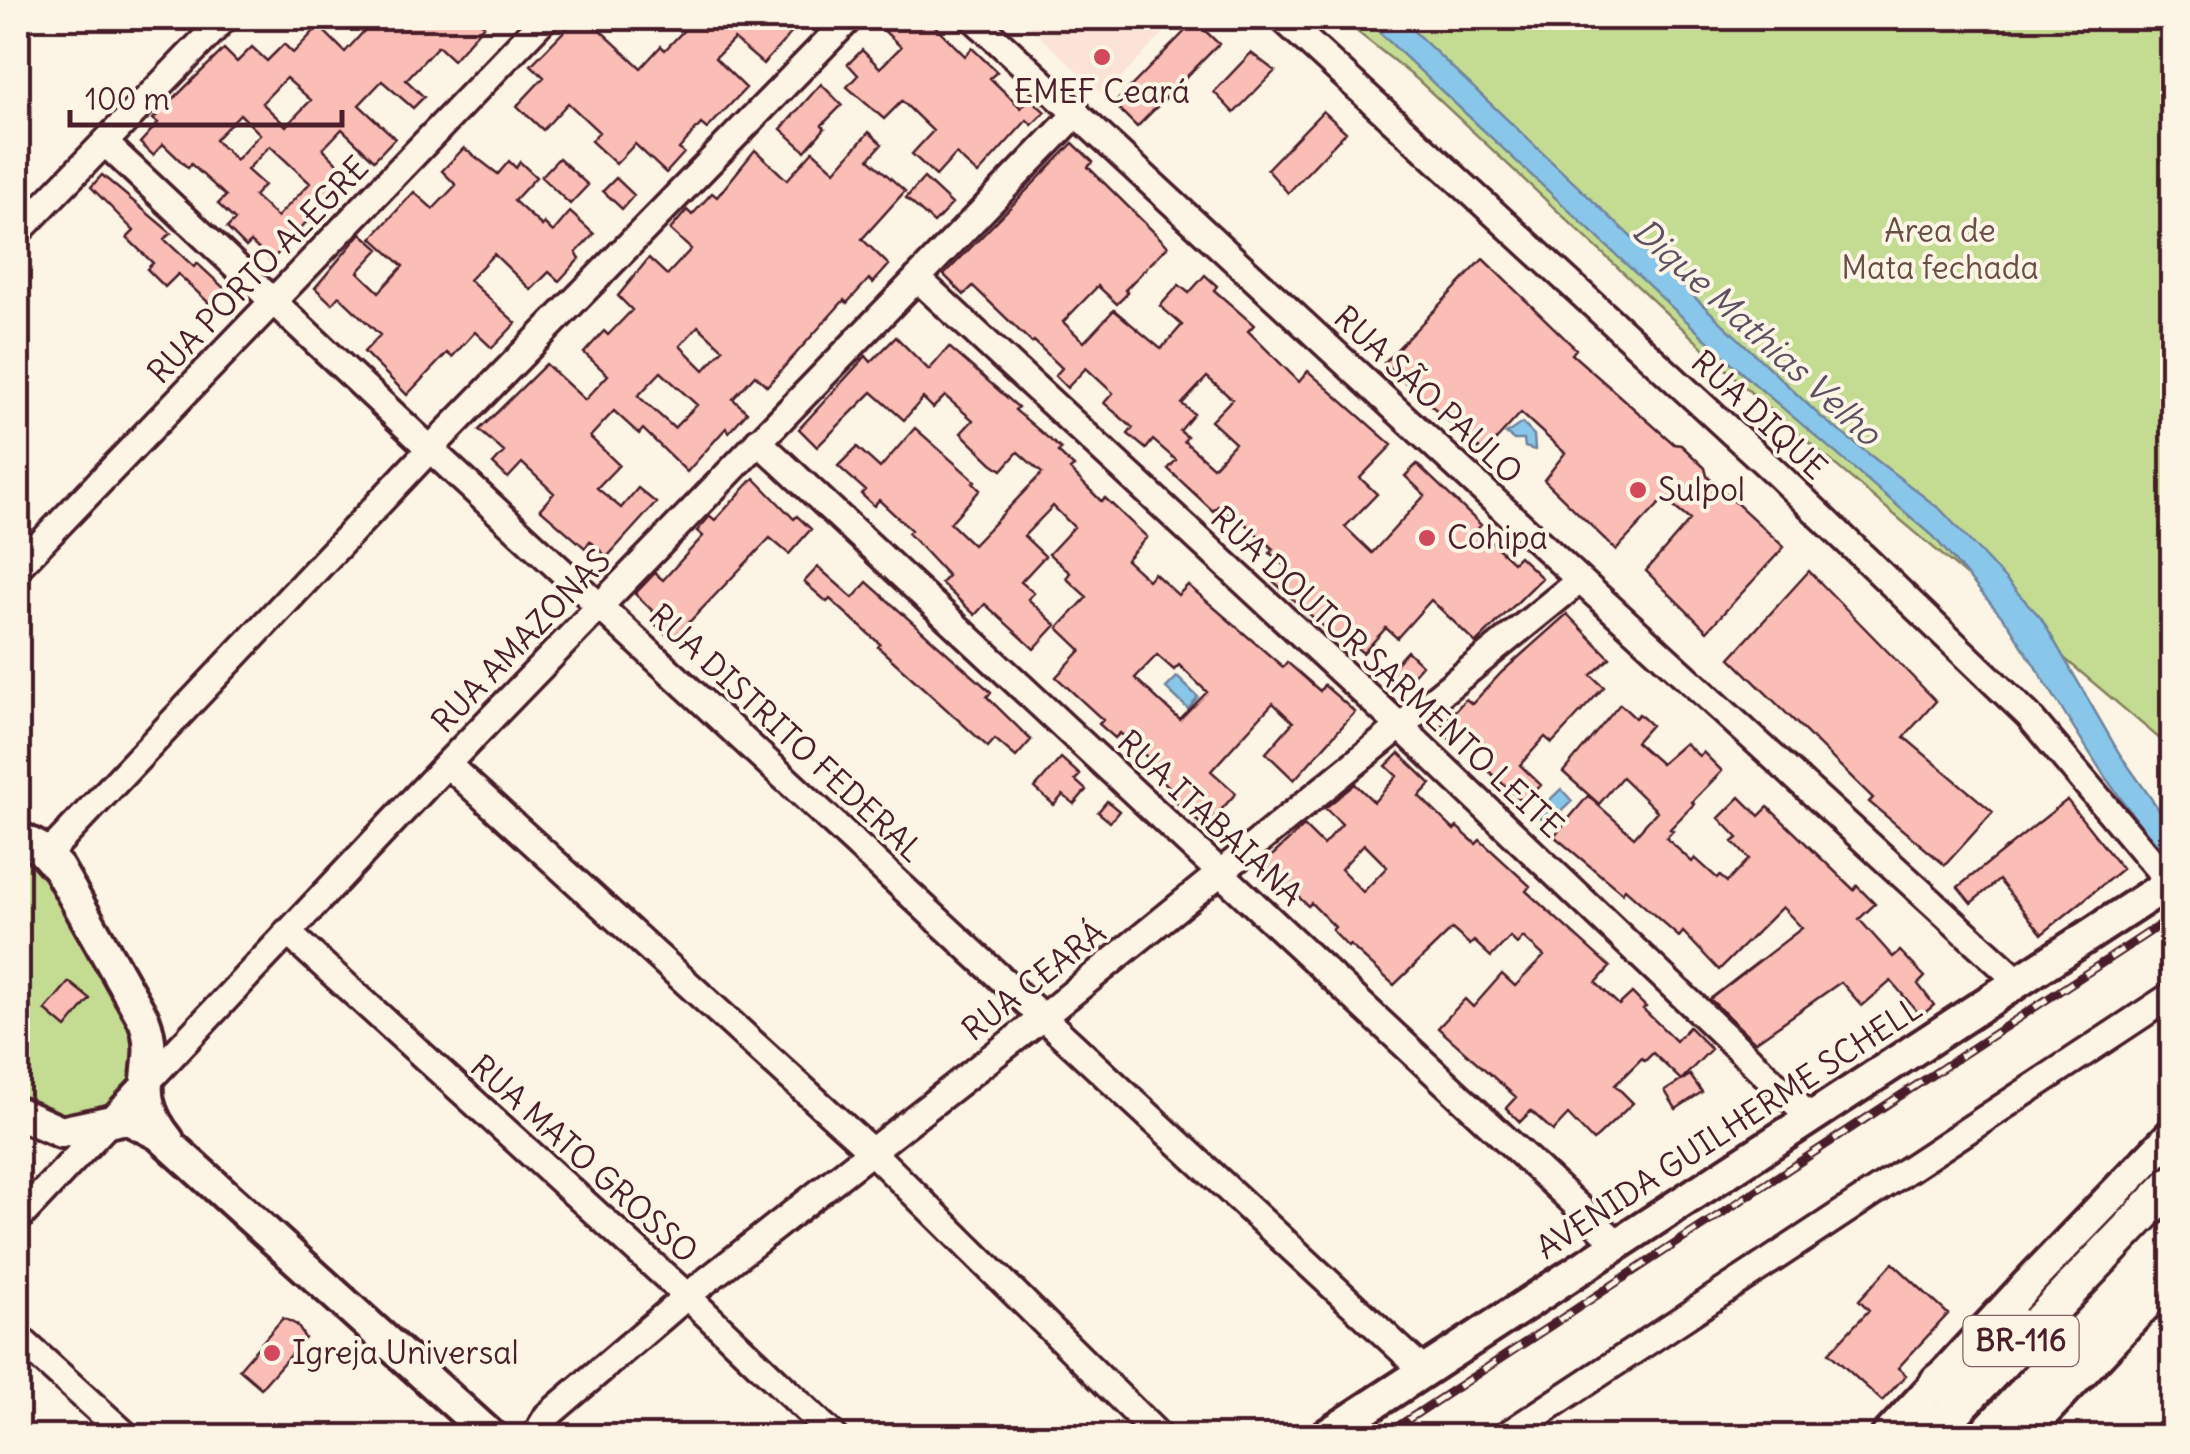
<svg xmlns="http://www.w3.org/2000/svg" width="2190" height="1454" font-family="Delius,sans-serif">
	<rect width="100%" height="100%" fill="#fcf5e5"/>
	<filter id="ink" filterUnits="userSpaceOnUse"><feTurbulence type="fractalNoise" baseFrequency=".01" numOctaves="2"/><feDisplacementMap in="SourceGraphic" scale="20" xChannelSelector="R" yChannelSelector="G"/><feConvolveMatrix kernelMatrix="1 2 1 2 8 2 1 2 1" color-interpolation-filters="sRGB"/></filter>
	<g filter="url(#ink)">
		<path fill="#fbe4d7" d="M1020 18H1178L1104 96Z"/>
		<path fill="#c3dc92" stroke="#867e5e" stroke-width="2.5" d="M1340 18H2164L2172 25V739L2167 745 1761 402 1418 80Z
			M18 846 45 857 139 1025 140 1069 108 1107 62 1125 18 1102Z"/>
		<path fill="#89c7ea" stroke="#70849e" stroke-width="2.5" d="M1364 18H1400L1821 417 1941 510 2041 618 2119 753 2172 828V845L2160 852 2105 777 2009 625 1933 536 1744 375Z
			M1522 423 1534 435 1535 450 1525 447 1524 440H1514L1506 434Z
			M1177 677 1198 697 1188 709 1166 688Z
			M1561 789 1572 801 1547 825 1536 813Z"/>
		<path fill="#fabeb6" stroke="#4a1f2b" stroke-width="2.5" fill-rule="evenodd" d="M376 18H476L484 25 453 60 438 46 406 80 424 97 413 108 382 81 359 105 395 138 374 160 342 129 323 149 349 175 271 261 251 242 246 247 227 228 235 220 218 204 226 196 191 164 188 168 163 144 153 155 140 143 158 123 153 119 224 49 237 62 252 47 267 61 284 44 293 53 319 26 345 52ZM286 78 311 100 286 126 262 103ZM240 114 260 134 236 160 215 140ZM270 146 310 183 277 217 254 196 264 185 247 170Z
			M577 18H587L641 68 661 46 665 50 686 28 674 18H805L763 64 734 39 715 58 746 88 707 129 701 124 679 149 684 153 666 173 635 144 616 164 591 141 599 132 568 103 543 130 517 106 544 77 531 65Z
			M871 18H927L965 56 972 48 997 72 990 78 1021 108 1030 98 1045 112 1032 125 1027 120 978 174 956 154 936 176 912 154 933 131 902 101 884 119 847 87 858 75 848 64 862 50 880 68 901 47Z
			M1195 21 1219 44 1137 127 1114 104Z
			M1251 53 1275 71 1234 113 1214 92Z
			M821 84 842 105 822 125 825 128 805 151 781 129Z
			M1323 111 1346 132 1288 193 1267 169Z
			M869 132 882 144 869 159 905 191 862 239 889 265 873 283 869 279 847 303 844 300 767 386 755 375 733 399 747 412 729 432 726 428 687 472 643 429 639 434 614 411 590 437 619 465 597 488 621 508 638 488 656 503 607 557 590 541 585 548 540 509 554 493 522 463 508 478 493 464 504 452 479 430 546 364 585 400 608 375 584 353 604 331 608 335 632 310 618 296 649 258 667 275 691 249 670 230 687 210 692 215 712 193 717 197 755 150 787 180 813 151 835 171ZM698 326 723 349 704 370 680 346ZM661 372 697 405 674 428 638 396Z
			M1073 143 1093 162 1088 167 1168 246 1125 290 1128 293 1117 304 1098 286 1063 322 1084 342 1114 310 1161 349 1182 325 1160 306 1179 285 1189 293 1205 275 1217 286 1214 290 1254 325 1248 331 1299 382 1308 371 1392 445 1360 478 1377 494 1345 527 1372 553 1425 495 1405 476 1417 464 1481 525 1477 529 1513 562 1519 556 1542 578 1476 643 1431 600 1397 638 1386 628 1363 653 1344 637 1340 642 1273 581 1286 567 1270 553 1273 549 1243 522 1240 525 1218 506 1213 511 1168 469 1176 460 1153 440 1146 449 1128 434 1133 428 1104 403 1113 393 1086 368 1067 388 1055 376 1062 368 1034 341 1032 343 973 286 964 295 944 275ZM1207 377 1232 399 1211 421 1235 443 1213 467 1184 441 1187 437 1180 431 1194 414 1182 404Z
			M464 148 498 174 509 161 516 168 520 162 536 177 514 201 542 226 544 223 553 232 570 212 594 234 576 253 580 258 559 281 549 272 531 290 494 254 469 280 516 323 492 348 475 332 452 357 447 353 407 395 364 352 380 335 339 296 332 304 315 288 361 233 379 249 358 272 379 292 403 266 372 238 414 192 433 209 456 185 442 171Z
			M559 158 588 185 570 204 541 177Z
			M102 175 171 233 164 239 194 267 197 263 226 290 211 305 178 274 165 287 147 269 153 263 127 238 134 231 91 187Z
			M616 178 634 195 622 209 603 191Z
			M924 178 952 204 934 223 906 198Z
			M1483 259 1576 349 1572 354 1674 444 1681 445 1705 468 1707 476 1784 547 1707 631 1646 571 1690 520 1664 499 1616 550 1544 480 1565 453 1521 413 1484 453 1384 363Z
			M896 337 929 370 949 347 1018 407 1015 410 1061 449 1058 452 1074 467 1070 470 1101 501 1105 498 1147 537 1126 560 1148 580 1154 573 1178 595 1188 585 1283 667 1287 662 1320 691 1324 685 1355 712 1294 780 1266 753 1293 722 1273 703 1211 771 1236 793 1205 828 1169 796 1174 791 1144 764 1148 758 1120 733 1115 738 1099 724 1103 720 1056 677 1081 650 1058 628 1087 597 1066 578 1070 573 1049 554 1074 527 1053 506 1024 536 1045 556 1021 582 1034 593 1028 599 1056 625 1034 649 985 604 975 615 941 583 948 576 908 533 911 530 879 500 874 506 861 494 865 490 838 466 857 447 880 468 915 428 975 481 973 483 980 490 950 523 973 545 1042 473 1018 452 1002 470 992 463 961 433 973 420 945 396 933 408 923 398 904 420 872 392 817 447 799 429 866 356 871 362ZM1157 655 1174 670 1179 665 1207 692 1180 720 1135 678Z
			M754 478 794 519 797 516 811 529 789 554 770 538 672 640 654 623 659 617 635 594 655 573 663 580 703 536 697 531 710 516 715 520Z
			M818 567 853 598 867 582 991 692 987 697 1031 740 1016 757 995 739 988 747 878 647 880 644 830 599 827 602 804 582Z
			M1809 571 1936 701 1904 737 1993 812 1945 865 1869 802 1873 798 1730 658Z
			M1567 614 1610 658 1591 675 1604 687 1552 743 1545 737 1520 765 1541 785 1524 803 1483 766 1495 753 1466 727 1453 742 1438 729 1466 699 1472 704 1502 672Z
			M1407 651 1422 665 1402 688 1386 674Z
			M1620 704 1635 718 1639 714 1651 725 1636 742 1661 764 1685 743 1699 756 1703 752 1722 771 1692 802 1694 804 1670 829 1673 831 1666 838 1692 862 1695 858 1717 878 1720 876 1727 882 1749 859 1733 842 1738 838 1719 818 1740 797 1759 816 1768 807 1854 890 1857 886 1875 904 1859 919 1893 957 1900 951 1925 977 1918 984 1934 1005 1921 1016 1891 981 1862 1006 1841 982 1755 1042 1710 999 1802 928 1782 907 1719 970 1683 932 1679 937 1625 889 1622 893 1554 836 1588 796 1634 837 1657 811 1622 777 1599 804 1563 772Z
			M1399 753 1431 784 1419 796 1454 830 1457 827 1476 844 1480 840 1530 886 1526 891 1610 967 1596 983 1619 1005 1632 993 1646 1007 1643 1009 1676 1041 1689 1027 1711 1049 1681 1080 1653 1053 1645 1061 1642 1058 1615 1085 1633 1103 1593 1141 1568 1115 1553 1131 1531 1111 1520 1122 1506 1108 1516 1097 1438 1028 1465 999 1473 1007 1502 974 1515 986 1544 956 1523 937 1517 944 1510 937 1491 957 1474 941 1470 945 1452 929 1394 985 1350 945 1348 947 1332 930 1335 927 1311 903 1308 906 1263 864 1304 826 1323 845 1342 824 1325 808 1355 784 1374 802 1397 776 1386 766ZM1364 844 1387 867 1363 892 1341 869Z
			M1061 758 1080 775 1075 780 1086 790 1074 804 1063 795 1054 805 1035 788Z
			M2067 800 2122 869 2042 934 1999 880 1971 903 1958 887Z
			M1107 801 1119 811 1110 822 1098 812Z
			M69 982 90 999 66 1028 45 1010Z
			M1690 1075 1702 1092 1676 1109 1665 1091Z
			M1893 1263 1948 1314 1898 1368 1906 1375 1882 1401 1829 1353 1869 1310 1859 1300Z
			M283 1318 297 1325 305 1338 261 1388 239 1369Z"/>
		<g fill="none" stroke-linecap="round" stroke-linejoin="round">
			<defs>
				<path id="minor" d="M973 18 1580 580 2018 981
					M1282 18 1778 475 2028 715 2170 883
					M105 143 430 449 1423 1370
					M18 232 225 18
					M917 278 1402 728 1810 1117
					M758 441 1617 1243
					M18 567 545 18
					M447 764 870 1150 1159 1436
					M47 855 430 449 850 18
					M287 932 687 1296 834 1436
					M18 1219 447 764 1077 113
					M18 1337 127 1436
					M535 1436 547 1416 687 1296 1043 1017 1580 580
					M1505 1436 2172 995"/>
				<path id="major" d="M18 837 41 849 58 868 144 1020C162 1067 126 1088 168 1140
					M18 1113 61 1132 126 1118 158 1134 491 1436
					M1325 1436 2172 881
					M1887 1436 2035 1276 2172 1134
					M2022 1436 2172 1277"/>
				<path id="highway" d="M1938 1382 2013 1323
					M1930 1436 2172 1184
					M1985 1436 2172 1239"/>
			</defs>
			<use href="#minor" stroke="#4a1f2b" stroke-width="32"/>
			<use href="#major" stroke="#4a1f2b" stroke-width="38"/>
			<use href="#highway" stroke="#4a1f2b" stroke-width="42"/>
			<use href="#minor" stroke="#fcf5e5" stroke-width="25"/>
			<use href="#major" stroke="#fcf5e5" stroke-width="30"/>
			<use href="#highway" stroke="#fcf5e5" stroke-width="35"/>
			<defs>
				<path id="rail" d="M1383 1436 2172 917"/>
			</defs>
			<use href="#rail" stroke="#4a1f2b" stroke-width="9"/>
			<use href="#rail" stroke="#fcf5e5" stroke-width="5" stroke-dasharray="15" stroke-linecap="butt"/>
		</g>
	</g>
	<g fill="#d1495b" stroke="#fcf5e5" stroke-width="4">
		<circle cx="1102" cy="57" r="10"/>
		<circle cx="1638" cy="490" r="10"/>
		<circle cx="1427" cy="538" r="10"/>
		<circle cx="272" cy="1353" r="10"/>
	</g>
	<g text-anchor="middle" stroke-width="8" stroke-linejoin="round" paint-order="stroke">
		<rect fill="#fcf5e5" stroke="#7f5f63" stroke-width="2.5" x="1963.5" y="1316" width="115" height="50" rx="8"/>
		<g font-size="30" font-weight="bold" fill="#4a1f2b">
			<text x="2021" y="1351">BR-116</text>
		</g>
		<g font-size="32" fill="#4a1f2b" stroke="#fcf5e5" text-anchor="start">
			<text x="1102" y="103" text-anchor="middle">EMEF Ceará</text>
			<text x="1658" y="501">Sulpol</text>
			<text x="1447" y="549">Cohipa</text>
			<text x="292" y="1364">Igreja Universal</text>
		</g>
		<g font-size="32" fill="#684e45" stroke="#fcf5e5">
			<text x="1940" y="242">Area de<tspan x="1940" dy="37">Mata fechada</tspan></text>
		</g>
		<g font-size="32" fill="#4a1f2b" stroke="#fcf5e5">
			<text transform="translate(258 270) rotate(-46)" y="11">RUA PORTO ALEGRE</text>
			<text transform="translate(1428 395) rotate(43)" y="11">RUA SÃO PAULO</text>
			<text transform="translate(1759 415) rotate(43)" y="11">RUA DIQUE</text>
			<text transform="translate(521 641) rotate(-46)" y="11">RUA AMAZONAS</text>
			<text transform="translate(1387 672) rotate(43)" y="11">RUA DOUTOR SARMENTO LEITE</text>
			<text transform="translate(786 733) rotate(43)" y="11">RUA DISTRITO FEDERAL</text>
			<text transform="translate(1210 818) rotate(43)" y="11">RUA ITABAIANA</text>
			<text transform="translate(1034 981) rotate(-38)" y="11">RUA CEARÁ</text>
			<text transform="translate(1729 1128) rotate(-33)" y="11">AVENIDA GUILHERME SCHELL</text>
			<text transform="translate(584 1159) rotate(42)" y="11">RUA MATO GROSSO</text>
		</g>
		<g font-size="35" font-style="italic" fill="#5d5164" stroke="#fcf5e5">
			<text transform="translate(1757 332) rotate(42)" y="12">Dique Mathias Velho</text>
		</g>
	</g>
	<rect width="2190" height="1454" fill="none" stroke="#fcf5e5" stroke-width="60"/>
	<rect x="30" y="30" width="2130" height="1394" fill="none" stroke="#4a1f2b" stroke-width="4" filter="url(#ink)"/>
	<path d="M70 110v15h272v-15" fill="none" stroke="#4a1f2b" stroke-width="5"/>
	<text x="85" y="110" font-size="30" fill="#4a1f2b" stroke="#fcf5e5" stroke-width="8" paint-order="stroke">100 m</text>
</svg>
